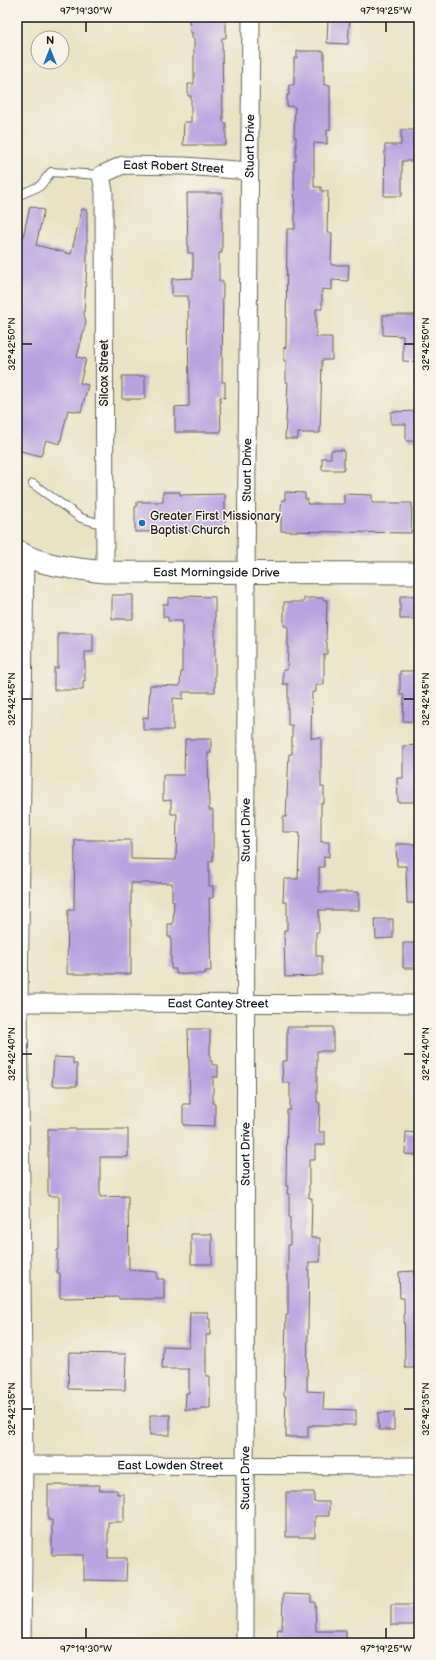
<svg xmlns="http://www.w3.org/2000/svg" width="436" height="1660" font-family="'Balsamiq Sans',sans-serif">
	<rect width="100%" height="100%" fill="#f7f3e8"/>
	<filter id="ink" filterUnits="userSpaceOnUse"><feTurbulence type="fractalNoise" baseFrequency=".025" numOctaves="2"/><feDisplacementMap in="SourceGraphic" scale="8" xChannelSelector="R" yChannelSelector="G"/><feConvolveMatrix kernelMatrix="1 2 1 2 8 2 1 2 1" color-interpolation-filters="sRGB"/></filter>
	<filter id="wash" filterUnits="userSpaceOnUse"><feTurbulence type="fractalNoise" baseFrequency=".012" numOctaves="4" result="noise"/><feDisplacementMap in="SourceGraphic" scale="16" xChannelSelector="R" yChannelSelector="G"/><feGaussianBlur stdDeviation="0.9" result="paint"/><feColorMatrix in="noise" values="0 0 0 0 0 0 0 0 0 0 0 0 0 0 0 0 0 1.4 0 .05"/><feComposite in="paint" operator="in"/></filter>
	<g filter="url(#wash)">
		<rect width="100%" height="100%" fill="#e9e3c4"/>
		<g id="blocks">
			<path fill="#b8a2e0" d="M328 17H350L348 44 327 43Z
				M189 19H224V21H226V38H222L223 122 226 123V145H183L184 122H191V96H188V84H194V38H192V32H190Z
				M297 51H324V85H330V130H327V144L314 143V187H321V191H328L327 233H332L331 265H349L348 281 332 280V290L322 289V309H316V337H332V360H322L320 433H298V439H285L288 382H286V361H284V347L286 348 287 229H295L294 168V161H296V137H294L295 107 287 106V95H289V85H294V58H297Z
				M401 130H419V161H402V196H384L385 145H401Z
				M187 193H222V253H219V281H223L222 382H225V398L220 397 221 432H175V407L189 406 188 296H172V279L193 278V253H188Z
				M30 206 44 210 36 245 71 254 82 209 87 210V264L84 314 86 322 77 357 86 359 80 383 88 385 81 412 68 410 60 444 46 440 41 456 17 450V252L20 241H22Z
				M383 315H419V362L403 361V336L383 335Z
				M122 376H145V399H122Z
				M419 411V441H406V424H391V412Z
				M331 450H344V470H322V458H331Z
				M163 492H180V495L225 494V531L135 532V507H137V502H163Z
				M285 492 305 493V499H308L307 504H344V494L372 495V503H412L411 533 281 531V508L282 500H285Z
				M112 595H133V619H112Z
				M185 596 215 597V692H183V699L173 698V730H143V717L148 718 150 685 180 686 181 672H182V621H168V617H163V604H168V598L185 597Z
				M400 596H419V619H400Z
				M304 598H323V600H327L326 642H327V654H324V685H316V692H312L311 738H321V787H324V803H321V842H329V857L324 856V867H319V892H359V910H319V932H316V956H322V975H317V976L285 977 284 930H287V902H283L284 879H298L300 832H283V817H286L289 754H292V725H288V684H283V670H287L288 651V626H284V602H304Z
				M58 633H93V652H85V681H83V690H54V668H58Z
				M400 671H419V722L403 721 404 695H400Z
				M185 739H211V753H208L209 810H213V861H209V886H213V898H209L211 971H205V974H176V969H171V937H168V924H173L174 901H172V883H131V974H67L68 910H74L75 840H131V859L176 860 177 814H171V800L163 801V775H184Z
				M419 745V802H398L397 778H403V746Z
				M396 844H419V903H407L406 866H397Z
				M375 919H393V938L376 939Z
				M403 943H419V968H403Z
				M287 1027H333V1051H317V1102L320 1103 319 1132H325V1145H315V1160H309V1198H312L311 1238H320V1262H309L307 1391 324 1392 323 1409 356 1410V1425H312V1426H308V1437H286V1428H285L286 1396H284L286 1315H288V1245H290V1217H289V1194H287L288 1186H286L287 1110H290V1083H283L282 1061H287Z
				M188 1029H210V1061H212V1065H218V1077H213V1104H215V1126L183 1125V1104H190Z
				M54 1057 73 1058V1064H77V1086H52Z
				M48 1129H128V1157H100V1197L128 1196 129 1270 157 1272V1279H164V1299H119V1297L60 1298V1273H57V1250H59V1196H48Z
				M406 1132 419 1133V1155L405 1154Z
				M191 1234H212V1264H191Z
				M414 1271V1275H419V1368H405L404 1299V1298H400L399 1272Z
				M190 1312H208V1319H210V1335H206V1376H210V1408H201V1410H185L186 1393H189V1369H162L163 1346 189 1347Z
				M69 1353 126 1354 125 1390 68 1389Z
				M394 1412V1430H379L378 1413Z
				M150 1415H170V1435H150Z
				M48 1485H100L99 1490H117V1494H124V1522H108V1558H127L126 1581 84 1580V1555H52V1520H48Z
				M286 1492H314V1502H329V1516H315V1537H286Z
				M283 1594 311 1595V1602H315L316 1631H346V1643H277L278 1629 282 1630Z
				M391 1605H419V1625H391Z"/>
		</g>
	</g>
	<g filter="url(#ink)">
		<use href="#blocks" fill-opacity="0" stroke="#646257" stroke-width="1"/>
		<g fill="none" stroke-linecap="round" stroke-linejoin="round">
			<defs>
				<path id="service" d="M17 196 40 186 51 172 101 175
					M33 484 81 518 105 525"/>
				<g id="minor">
					<path id="s1" d="M105 572 104 192 101 175 123 165 185 166 249 171"/>
					<path id="s2" d="M17 1003 419 1004"/>
					<path id="s3" d="M17 1465 419 1466"/>
					<path d="M22 1643 24 1465 19 1003 25 556"/>
					<path id="s4" d="M245 1643 246 573 251 17"/>
				</g>
				<g id="tertiary">
					<path id="s5" d="M17 550C37 566 80 569 105 572L419 573"/>
				</g>
			</defs>
			<use href="#service" stroke="#646257" stroke-width="10"/>
			<use href="#minor" stroke="#646257" stroke-width="19"/>
			<use href="#tertiary" stroke="#646257" stroke-width="23"/>
			<use href="#service" stroke="#fff" stroke-width="8"/>
			<use href="#minor" stroke="#fff" stroke-width="17"/>
			<use href="#tertiary" stroke="#fff" stroke-width="21"/>
		</g>
	</g>
	<path fill="none" stroke="#1c1c1c" stroke-width="1.5" d="M86 22V32M386 22V32M22 344H32M404 344H414M22 699H32M404 699H414M22 1054H32M404 1054H414M22 1409H32M404 1409H414M86 1628V1638M386 1628V1638"/>
	<circle fill="#1f6fb2" stroke="#f7f3e8" stroke-width="1.5" cx="142" cy="523" r="4"/>
	<g text-anchor="middle" stroke-width="3" stroke-linejoin="round" paint-order="stroke">
		<g font-size="12" fill="#1c1c1c" stroke="#f7f3e8">
			<text dy="4" stroke="none"><textPath href="#s4" startOffset="1497">Stuart Drive</textPath></text>
			<text dy="4" stroke="none"><textPath href="#s1" startOffset="472">East Robert Street</textPath></text>
			<text transform="translate(104 373) rotate(-90)" y="4">Silcox Street</text>
			<text dy="4" stroke="none"><textPath href="#s4" startOffset="1173">Stuart Drive</textPath></text>
			<text dy="4" stroke="none"><textPath href="#s5" startOffset="203">East Morningside Drive</textPath></text>
			<text dy="4" stroke="none"><textPath href="#s4" startOffset="813">Stuart Drive</textPath></text>
			<text dy="4" stroke="none"><textPath href="#s2" startOffset="201">East Cantey Street</textPath></text>
			<text dy="4" stroke="none"><textPath href="#s4" startOffset="489">Stuart Drive</textPath></text>
			<text dy="4" stroke="none"><textPath href="#s3" startOffset="153">East Lowden Street</textPath></text>
			<text dy="4" stroke="none"><textPath href="#s4" startOffset="165">Stuart Drive</textPath></text>
		</g>
		<g font-size="12" fill="#1c1c1c" stroke="#f7f3e8" text-anchor="start">
			<text x="150" y="520">Greater First Missionary<tspan x="150" dy="14">Baptist Church</tspan></text>
		</g>
	</g>
	<rect width="436" height="1660" fill="none" stroke="#f7f3e8" stroke-width="44"/>
	<g transform="translate(50 50)"><circle r="19" fill="#f7f3e8" stroke="#9f9d96"/>
	<path d="M0-3L7 15L0 10L-7 15Z" fill="#1f6fb2"/>
	<text y="-6" font-size="11" font-weight="bold" text-anchor="middle" fill="#1c1c1c">N</text>
	</g>
	<rect x="22" y="22" width="392" height="1616" fill="none" stroke="#1c1c1c" stroke-width="1.5"/>
	<g font-size="10" text-anchor="middle" fill="#1c1c1c">
		<text x="86" y="14">97°19'30"W</text>
		<text x="386" y="14">97°19'25"W</text>
		<text transform="translate(11 344) rotate(-90)" y="4">32°42'50"N</text>
		<text transform="translate(425 344) rotate(-90)" y="4">32°42'50"N</text>
		<text transform="translate(11 699) rotate(-90)" y="4">32°42'45"N</text>
		<text transform="translate(425 699) rotate(-90)" y="4">32°42'45"N</text>
		<text transform="translate(11 1054) rotate(-90)" y="4">32°42'40"N</text>
		<text transform="translate(425 1054) rotate(-90)" y="4">32°42'40"N</text>
		<text transform="translate(11 1409) rotate(-90)" y="4">32°42'35"N</text>
		<text transform="translate(425 1409) rotate(-90)" y="4">32°42'35"N</text>
		<text x="86" y="1652">97°19'30"W</text>
		<text x="386" y="1652">97°19'25"W</text>
	</g>
</svg>
